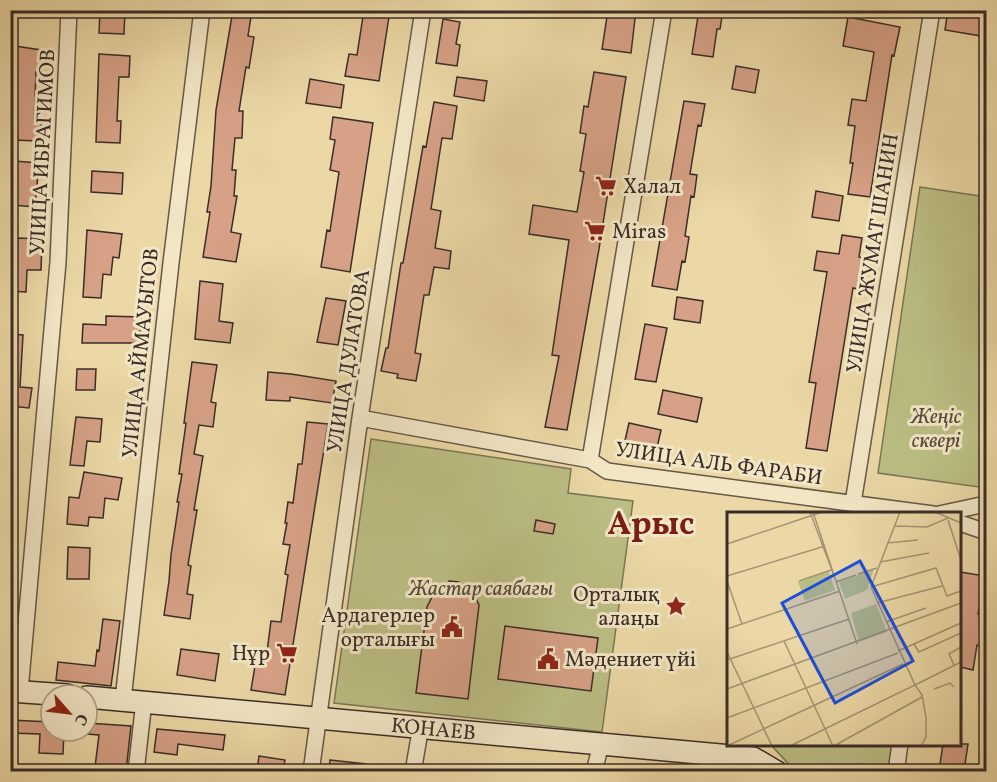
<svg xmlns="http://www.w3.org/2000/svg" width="997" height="782" font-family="Vollkorn,serif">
	<rect width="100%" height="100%" fill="#ebd8a6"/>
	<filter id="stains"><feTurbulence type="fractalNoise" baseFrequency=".00333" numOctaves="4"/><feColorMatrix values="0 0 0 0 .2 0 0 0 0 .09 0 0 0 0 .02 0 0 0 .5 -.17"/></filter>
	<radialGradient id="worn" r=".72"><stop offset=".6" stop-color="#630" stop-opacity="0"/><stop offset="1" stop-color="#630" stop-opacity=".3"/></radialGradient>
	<path fill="#bbbe84" stroke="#7a7656" stroke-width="1.5" d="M920 187 986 197V488L878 473Z
		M371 439 571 469 568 493 633 501 602 732 334 703Z
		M771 745H895L891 772 795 771Z"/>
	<path fill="#d6a186" stroke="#3a2d28" stroke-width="1.5" d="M100 10 125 11 124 34 99 33Z
		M233 10H252L248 36 254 37 249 68 246 67 239 111H243L242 138H235L232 170H236L234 196H237L231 232 241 234 236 262 203 257 210 212H207L211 186 216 110Z
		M364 10H390L379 81 345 76 349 54 357 55Z
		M608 10H636L631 53 602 49Z
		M699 10H723L720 29H717L713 57 692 54Z
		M948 10H987V37L945 30Z
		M848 17 900 27 894 56 892 55 870 197 848 194 853 163H850L855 126 848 125 852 99 866 101 874 52 843 46Z
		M443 19 460 22 456 44 460 45 457 66 436 63Z
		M15 46 41 50 38 72H36L34 122 41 123V141L10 140 14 69H12Z
		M99 54 130 56 129 77H119L117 121H121L120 143 96 142Z
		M736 66 759 70 755 93 732 89Z
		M594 72 626 77 599 249 567 430 545 427 559 356 552 355 569 240 529 234 533 205 577 212 584 172 580 171 586 134 580 133 584 106 588 107Z
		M457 77 487 81 484 101 454 96Z
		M310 79 344 85 341 108 306 103Z
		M684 101 705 104 701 126 698 125 690 174 697 175 694 197 691 196 685 236 689 237 685 262 682 261 677 290 652 286Z
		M434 102 457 106 452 139 442 138 431 209 441 211 435 248 451 251 449 269 434 267 429 295H424L415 353 421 354 416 381 397 378 398 374 381 371 386 348H388L401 263H403L423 146 426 147Z
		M333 117 373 123 350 272 321 267 327 230 330 231 339 172 330 170 335 140 330 139Z
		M14 161 39 163 35 207 12 205Z
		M92 171 123 173 122 194 91 192Z
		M816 191 843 196 839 221 812 217Z
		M87 230 122 234 119 258 113 257 111 275 103 274 101 298 83 297Z
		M842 235 862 238 859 257 863 258 858 289 853 288 827 451 806 448 816 383 809 382 827 272 814 270 817 251 839 254Z
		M18 238 42 239 41 270H27L26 292 10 291V270L16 271Z
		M200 281 223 284 219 321 233 323 230 343 195 339Z
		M677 297 703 301 700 323 674 319Z
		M326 298 346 301 338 345 317 342Z
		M106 316 141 317 140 343H82L83 324 106 325Z
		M645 324 667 328 656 382 635 379Z
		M10 334 23 335 20 387 32 388 29 408 10 406Z
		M192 362 217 365 211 402 216 403 213 427 199 425 194 454 203 456 194 510H197L188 565 191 566 187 594 193 595 190 619 164 615 169 581 171 555 179 502H177L182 474H179L186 423H184Z
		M77 369H96L95 390H76Z
		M268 372 291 374 336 381 332 403 290 397V401L266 400Z
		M663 390 702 398 697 422 658 414Z
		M76 417 102 419 100 442 87 441 84 466 70 465Z
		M307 422 328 424 285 695 251 690 255 666 265 667 271 621 281 622 288 575 285 574 290 545 283 544 287 523H285L288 502 293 503 298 464H302Z
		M629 423 661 430 656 452 624 445Z
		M84 472 122 478 118 500 105 498 103 518 89 517 88 526 67 524 69 497 79 498Z
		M536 520 555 524 553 534 534 531Z
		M68 547 90 548 89 579H67Z
		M960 572 985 576 978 614 987 615V646L977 645 973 670 960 667Z
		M449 581 459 582 475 596 479 605 468 699 416 693 427 607 434 593 441 588 450 586Z
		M103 619 120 621 111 686 56 680 58 662 95 666 97 650 99 651Z
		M505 626 598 638 591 691 498 679Z
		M181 649 219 654 215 681 177 675Z
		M10 720 51 722V731H64L63 754 39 753 40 734 10 733Z
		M87 723 131 726 126 771 95 767 99 735 87 734Z
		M157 729 225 735 223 750 178 744 177 755 154 752Z
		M943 744H968L964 771H939Z
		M259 756 285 760 283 771H257Z
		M330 760 366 764V771H329Z"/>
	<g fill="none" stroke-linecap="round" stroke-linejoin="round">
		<defs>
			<path id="minor" d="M360 418 590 460 607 471 933 514
				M590 460 664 10
				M853 503 932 10
				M939 514 981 505 986 506
				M960 523 986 532
				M20 691 58 262 69 10
				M123 700 171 263 202 10
				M136 772 144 701
				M311 772 360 418 423 10
				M413 772 421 726
				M594 772 601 744
				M896 772 900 744"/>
			<g id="secondary">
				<path d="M10 691 67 695"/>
				<path id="s1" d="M87 697 753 758 777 772"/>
			</g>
		</defs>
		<use href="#minor" stroke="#665848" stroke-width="18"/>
		<use href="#secondary" stroke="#3a2d28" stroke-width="24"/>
		<use href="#minor" stroke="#f2e6c5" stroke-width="15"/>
		<use href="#secondary" stroke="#f2e6c5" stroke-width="21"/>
	</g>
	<defs>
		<symbol id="supermarket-bare" viewBox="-9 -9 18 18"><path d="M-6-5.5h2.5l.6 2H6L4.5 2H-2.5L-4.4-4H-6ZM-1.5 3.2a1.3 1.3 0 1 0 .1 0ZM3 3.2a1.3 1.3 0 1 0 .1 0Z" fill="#8f2418" stroke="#f2e6c5" stroke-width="2.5" paint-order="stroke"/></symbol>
		<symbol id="sight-bare" viewBox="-9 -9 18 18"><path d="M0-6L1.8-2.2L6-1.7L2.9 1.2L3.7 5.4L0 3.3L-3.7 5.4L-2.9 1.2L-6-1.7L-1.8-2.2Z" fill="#8f2418" stroke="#f2e6c5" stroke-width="2.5" paint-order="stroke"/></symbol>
		<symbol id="civic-bare" viewBox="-9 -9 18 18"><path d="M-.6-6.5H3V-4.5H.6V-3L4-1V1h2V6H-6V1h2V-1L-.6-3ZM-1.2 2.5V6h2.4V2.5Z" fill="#8f2418" stroke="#f2e6c5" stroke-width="2.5" paint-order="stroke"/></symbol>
	</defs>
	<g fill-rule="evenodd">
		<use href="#supermarket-bare" x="591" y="171" width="30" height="30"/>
		<use href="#supermarket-bare" x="580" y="216" width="30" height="30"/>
		<use href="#sight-bare" x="661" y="591" width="30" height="30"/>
		<use href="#civic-bare" x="437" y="612" width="30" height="30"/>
		<use href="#supermarket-bare" x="272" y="638" width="30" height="30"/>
		<use href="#civic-bare" x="533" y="644" width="30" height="30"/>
	</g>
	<g text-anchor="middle" stroke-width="6" stroke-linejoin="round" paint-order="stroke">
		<g font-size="21" fill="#3a2d28" stroke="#f2e6c5">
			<text transform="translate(42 152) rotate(-87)" y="7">УЛИЦА ИБРАГИМОВ</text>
			<text transform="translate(872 253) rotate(-81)" y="7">УЛИЦА ЖУМАТ ШАНИН</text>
			<text transform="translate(140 353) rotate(-84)" y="7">УЛИЦА АЙМАУЫТОВ</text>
			<text transform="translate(348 361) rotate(-81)" y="7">УЛИЦА ДУЛАТОВА</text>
			<text transform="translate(719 463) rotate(8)" y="7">УЛИЦА АЛЬ ФАРАБИ</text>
			<text dy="7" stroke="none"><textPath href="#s1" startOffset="348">КОНАЕВ</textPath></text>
		</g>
		<g font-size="21" fill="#3a2d28" stroke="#f2e6c5" text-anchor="start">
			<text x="623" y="193">Халал</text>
			<text x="612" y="238">Miras</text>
			<text x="659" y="601" text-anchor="end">Орталық<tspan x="659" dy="24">алаңы</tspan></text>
			<text x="435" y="622" text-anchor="end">Ардагерлер<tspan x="435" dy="24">орталығы</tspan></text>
			<text x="270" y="660" text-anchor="end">Нұр</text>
			<text x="565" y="666">Mәдениет үйі</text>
		</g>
		<g font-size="21" font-style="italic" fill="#544a3a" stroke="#f2e6c5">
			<text x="936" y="423">Жеңіс<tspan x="936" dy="24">сквері</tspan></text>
			<text x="481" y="595">Жастар саябағы</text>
		</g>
		<g font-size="33" font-weight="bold" fill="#7a1f14" stroke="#f2e6c5">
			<text x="651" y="534">Арыс</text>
		</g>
	</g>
	<g transform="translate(727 512)">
		<rect width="234" height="234" fill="#ebd8a6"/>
		<path d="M147 57 140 78 118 87 112 70ZM102 59 108 78 78 89 71 70ZM149 92 160 120 132 130 124 101Z" fill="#bbbe84"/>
		<path fill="none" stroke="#a49474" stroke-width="1.5" d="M83 0 109 69M86 0 130 132M208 0 234 11M221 8 234 48M168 14 200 15 221 6M160 31 191 28M0 32 95 0M153 50 202 41M131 62 150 56M0 64 98 34M0 69 15 112M72 69 104 58M109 70 129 63M144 75 209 56 220 84 234 79M150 91 215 74M159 110 199 96M0 117 113 79M57 129 106 234M187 132 192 140 234 121M171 139 234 111M0 140 45 234M0 148 122 107M227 153 222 142 234 135M0 177 234 91M207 177 223 171 227 175M0 206 171 141M0 234 176 152M63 234 188 173 144 75 173 0M107 234 195 185M194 234 199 225V205L195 183 188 173 234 150"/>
		<path fill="#1d4ed8" fill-opacity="0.15" stroke="#1d4ed8" stroke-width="3" d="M133 49 186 149 108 191 55 91Z"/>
		<rect width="234" height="234" fill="none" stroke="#3a2d28" stroke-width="3"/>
	</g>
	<rect width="997" height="782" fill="none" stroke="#ebd8a6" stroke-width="36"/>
	<rect x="12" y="12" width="973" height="758" fill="none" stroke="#3a2d28" stroke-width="3"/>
	<rect x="18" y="18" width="961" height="746" fill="none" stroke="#3a2d28" stroke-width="1.5"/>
	<g transform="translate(69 713) rotate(118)"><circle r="28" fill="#f2e6c5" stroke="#a89c86" stroke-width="1.5"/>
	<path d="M0-4.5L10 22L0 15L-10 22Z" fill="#8f2418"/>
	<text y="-9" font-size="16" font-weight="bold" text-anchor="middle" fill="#3a2d28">С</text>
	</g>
	<rect width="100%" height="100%" filter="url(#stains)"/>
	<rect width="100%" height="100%" fill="url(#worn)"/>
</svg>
